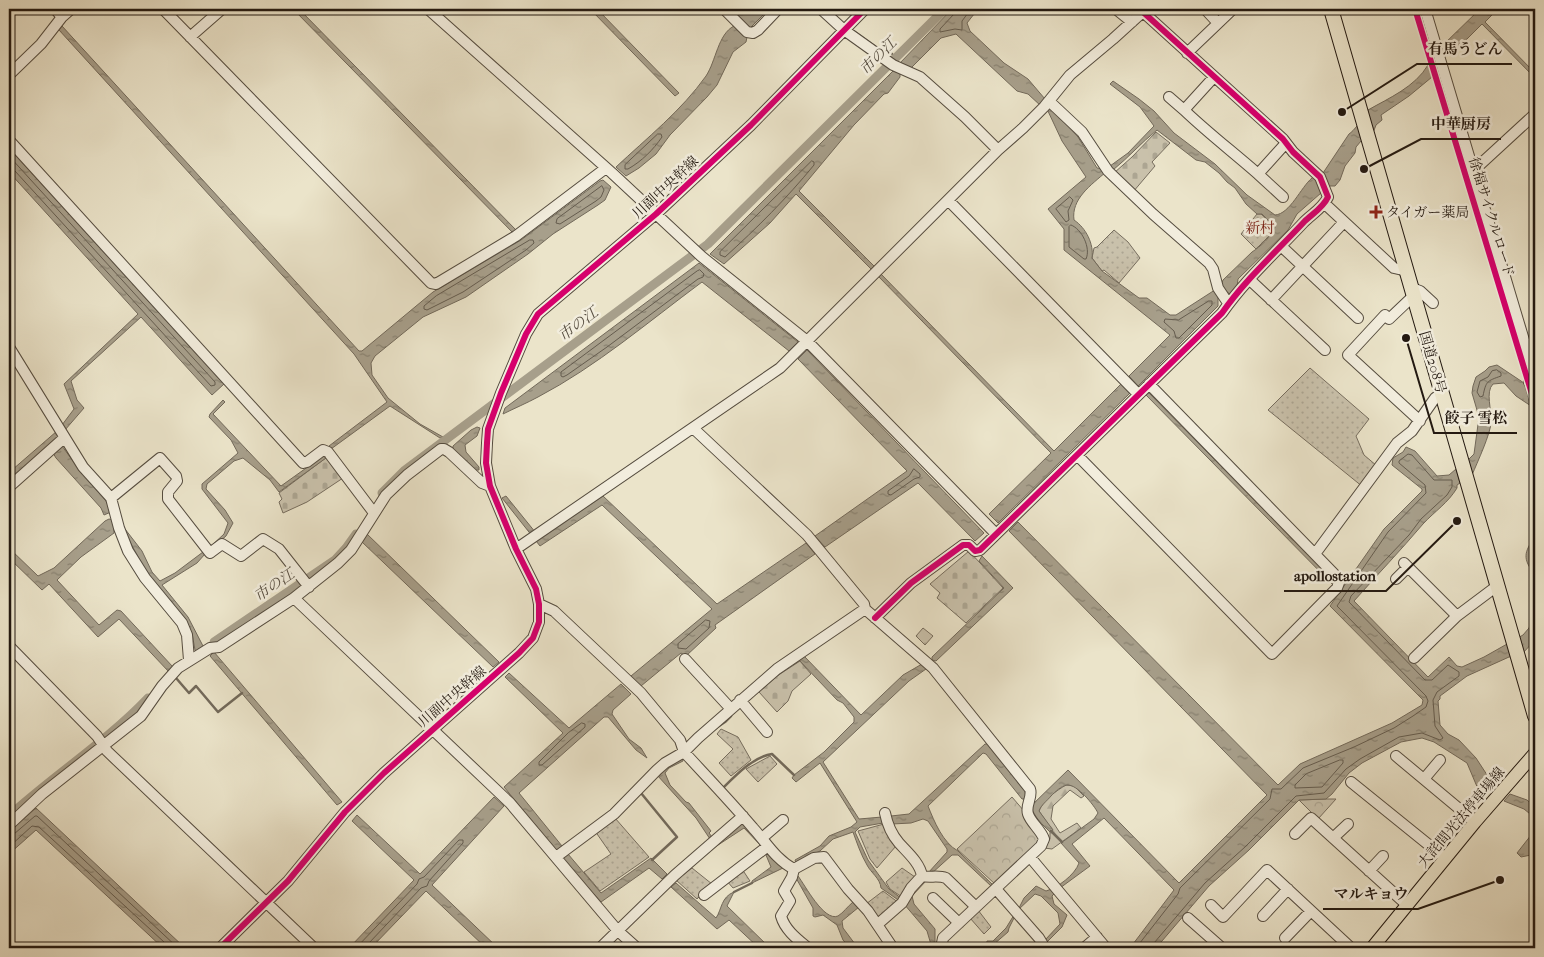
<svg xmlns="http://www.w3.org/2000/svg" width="1544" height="957" font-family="'IM FELL French Canon','Noto Serif JP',serif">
	<defs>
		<pattern id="grass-dots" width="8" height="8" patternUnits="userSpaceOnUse" patternTransform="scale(1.25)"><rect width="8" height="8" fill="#c9c1ab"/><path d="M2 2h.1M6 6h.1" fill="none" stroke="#aca592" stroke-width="1.8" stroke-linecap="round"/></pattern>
		<pattern id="forest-firs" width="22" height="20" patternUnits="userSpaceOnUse" patternTransform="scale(1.25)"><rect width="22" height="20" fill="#c9c1ab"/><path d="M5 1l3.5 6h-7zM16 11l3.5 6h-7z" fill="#aca592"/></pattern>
		<pattern id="cemetery-stones" width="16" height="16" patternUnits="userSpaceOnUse" patternTransform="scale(1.25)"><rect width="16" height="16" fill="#c9c1ab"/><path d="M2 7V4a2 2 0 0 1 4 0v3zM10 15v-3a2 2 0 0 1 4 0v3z" fill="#aca592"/></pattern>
		<pattern id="park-crowns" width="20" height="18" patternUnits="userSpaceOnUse" patternTransform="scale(1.25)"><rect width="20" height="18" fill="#c9c1ab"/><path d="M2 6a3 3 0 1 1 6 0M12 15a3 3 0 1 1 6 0" fill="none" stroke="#aca592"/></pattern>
		<pattern id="water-ripples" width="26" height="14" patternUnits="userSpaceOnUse" patternTransform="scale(1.25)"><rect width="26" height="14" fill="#a79f8b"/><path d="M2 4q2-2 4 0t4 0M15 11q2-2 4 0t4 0" fill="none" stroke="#888170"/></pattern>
	</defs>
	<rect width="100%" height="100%" fill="#ebe4ca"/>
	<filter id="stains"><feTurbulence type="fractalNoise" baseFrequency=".004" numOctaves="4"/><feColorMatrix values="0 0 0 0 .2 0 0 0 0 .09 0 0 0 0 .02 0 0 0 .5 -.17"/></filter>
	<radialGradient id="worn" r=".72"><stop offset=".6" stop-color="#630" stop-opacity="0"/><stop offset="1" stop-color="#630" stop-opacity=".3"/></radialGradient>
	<path fill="url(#grass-dots)" stroke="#766d5e" d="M1257 214H1261L1275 227 1273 232 1256 249 1241 234Z
		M1114 230 1128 242 1140 258 1119 283 1104 270 1102 271 1092 258 1094 248 1097 247Z
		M1310 368 1369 419 1356 436 1364 455 1377 466 1363 487 1268 410Z
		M721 729 738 737 751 760 731 776 719 763 733 749 717 734Z
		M770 756 777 764 758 782 746 769Z
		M615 818 649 857 600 891 584 872 611 854 595 831Z
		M884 824 896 846 877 868 870 859 858 831Z
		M692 868 712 884 697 899 676 880Z
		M902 868 915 877 902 897 890 889 886 882Z
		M742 869 750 881 733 888 726 880Z
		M883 891 899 903 878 919 866 904Z
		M978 910 991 927 984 934 970 918Z"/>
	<path fill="url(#forest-firs)" stroke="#766d5e" d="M1066 785 1074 786 1084 796 1081 798 1070 790 1053 806 1051 819 1060 833 1077 823 1081 828 1052 849 1044 848 1050 839V832L1052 830 1039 811C1043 800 1056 791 1066 785Z"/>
	<path fill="url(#cemetery-stones)" stroke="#766d5e" d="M1156 132 1170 143 1152 162 1155 166 1133 192 1114 173 1132 157Z
		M327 457 343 478 307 502 283 513 279 502 282 499 279 493Z
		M969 551 1003 588 966 623 937 598 940 593 930 584Z
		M923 628 933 636 925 645 916 636Z
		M800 661 811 674 792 691 788 701 777 712 759 692 777 676Z"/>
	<path fill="url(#park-crowns)" stroke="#766d5e" d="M1012 797 1024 811 1040 836 1037 847 995 884 957 849Z
		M1326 799H1336L1318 819 1299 800Z"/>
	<path fill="url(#water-ripples)" stroke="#72695a" d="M293 9H299L517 231 514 234Z
		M590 9H597L679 93 675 96Z
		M731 9H769L750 28Z
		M952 9H978L967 23 970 31 1004 63 1028 79 1045 99 1041 106 1028 94 1017 91 956 34 941 38 911 68 899 64Z
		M1480 9H1498L1485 22 1535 73V78L1482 24 1451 55 1442 46Z
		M62 26 359 351H362L433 292 521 240 600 181 603 180 611 187 605 200 598 205 553 234 528 254 466 297 423 317 375 356 371 363 372 375 388 398 420 424 443 437 440 438 390 406 331 449 329 446 387 402 354 354 59 30Z
		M734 26 747 37 746 42 733 52 717 85 707 97 670 135 656 154 639 168 626 176 616 167C647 138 682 110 706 76 716 61 718 34 734 26Z
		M1428 65 1432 77 1409 96 1381 115 1382 120 1376 125 1373 133 1361 141 1356 147 1355 153 1345 166 1340 180 1335 186H1330L1322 189 1321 193 1297 214 1288 230 1238 279 1237 287 1230 294 1224 290 1218 295V306L1138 386 1129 376 1170 335 1064 250V229L1048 209 1086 177 1062 141 1047 109 1050 107 1078 137 1097 168 1103 169 1106 172C1091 185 1071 199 1074 220 1086 228 1094 244 1092 258L1102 271 1139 298H1147L1170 315H1176L1221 286 1223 280 1252 252C1260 247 1272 236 1275 227L1262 214H1257L1246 204 1235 188 1227 182 1219 173 1205 162 1196 160 1157 130C1141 143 1129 157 1113 170L1110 166 1128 153 1154 126 1140 107 1110 84 1113 81 1139 99 1154 111 1174 133 1215 164 1247 195 1275 215C1290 214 1301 187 1312 178 1315 175 1319 174 1323 173L1349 134C1354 131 1361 120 1367 115L1368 110C1389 98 1415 87 1428 65Z
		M893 71 900 73V77L888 93 884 94 854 125 799 191 875 267 872 270 796 194 770 223 724 264 710 254Z
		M9 148 224 384 212 395 141 317 71 381 77 400 84 408 65 430 62 425 74 409 64 384 138 314 9 172Z
		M699 263 798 342 789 351 702 282C648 322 597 366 538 397 527 403 515 408 503 414L505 408Z
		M880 273 1054 451 1121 384 1130 393 998 523 989 514 1051 453 878 276Z
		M807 350 984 533 975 541 918 483 825 547 815 536 907 471 798 359Z
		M1497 365 1524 383 1531 406 1516 396 1504 383 1493 384C1485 392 1492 410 1491 422 1491 433 1477 463 1472 475L1468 460 1474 454 1479 417 1472 393 1473 386 1476 377 1485 371 1489 367Z
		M1149 393 1335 582 1333 585 1146 395Z
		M223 400 225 402 213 414 281 486 323 456 326 458 279 492 270 480 243 458 234 461 207 484 206 489 225 510 233 523 226 536 211 549 210 547 224 534 228 523 202 489V484L238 453 231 440 209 417 210 414Z
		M477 427 480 428 477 436 465 445 466 452 479 467V470H474L453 449V446L471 430Z
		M57 431 59 435V439L9 482V466L12 470Z
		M62 446 81 472 106 501 111 512 104 515 101 508 56 458 53 453Z
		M1406 447 1415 451 1437 476 1449 475 1456 469 1460 483 1457 485V488C1448 503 1435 511 1423 524 1401 550 1377 575 1354 601L1428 677 1449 657 1457 666 1462 667 1484 657 1523 635 1529 628 1535 607V640L1522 654 1509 657 1467 676 1440 696V699L1438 701 1440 725 1448 734 1459 740 1476 758 1493 784 1485 793 1478 789 1467 763 1434 742 1422 738 1401 742 1362 763 1349 773 1332 794 1326 799 1299 800 1249 850 1209 886 1156 948H1130L1174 890 1104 818 1072 844 1090 866 1060 888 1052 896 1054 904 1067 915 1062 927 1046 943 1045 940 1060 924 1058 913 1041 896 1035 894 1018 910 1024 898 1036 886 1046 891C1057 888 1075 875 1079 863L1061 843 1094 819 1098 813C1094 805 1077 784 1067 785 1061 786 1055 792 1051 796 1047 801 1041 805 1039 811L1053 830 1050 832C1042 824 1034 817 1031 806L1068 770 1179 883 1267 795 1009 531 1018 522 1278 785 1300 764 1392 723 1422 705 1423 700 1330 606 1384 529 1422 491V489L1392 465 1393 458 1403 452Z
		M506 496 540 538 603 496 717 604 806 543 815 554 715 625 716 628 686 656 681 653 641 686 631 676 712 609 602 505 540 546 502 498Z
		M109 519 114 520V533L81 557 57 580 99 625 117 610 121 611 173 667 169 672 119 619 98 637 49 584 42 590 9 558V548L38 576 54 568 105 521Z
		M125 529 142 551 152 572 160 581 175 573 203 552 205 554 197 563 162 585 188 617 203 646 196 651 195 650 192 633 148 575 124 531Z
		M367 534 499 662 493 667 362 542Z
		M1535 536V554L1533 558 1535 563V575C1522 558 1524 553 1535 536Z
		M982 556 1013 588 936 661 932 660V657L1004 588 979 561Z
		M214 652 342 802 337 805 210 656Z
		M804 656 861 715 903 675 922 664 926 669 909 681 823 762 859 819 882 817 883 823 860 827 855 832 868 860 889 889 906 902 923 881H926L912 896 914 904 935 929V948H932L927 931 904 904 881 888C880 878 871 873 867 865 861 855 857 843 853 832L833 839 820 851 796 863 795 860 820 846 829 836 851 827 857 822 820 763 796 782 792 778 794 775 824 752 854 722V717L843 703 837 700 799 660V659Z
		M509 673 569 728 621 684 631 694 613 710 612 714 629 739 641 748 647 758 636 750 608 717H604L519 793 562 846 557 851 504 787 563 733 505 677Z
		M985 744H988L1025 791 1026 799H1022L986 754 983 753 928 806C934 821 943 843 958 851L993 885 991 886 958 855H952L931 874 928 873 947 852V849L928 821 923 819 911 823 892 824 891 816 909 814Z
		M683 758V761L669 768 665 773 670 785 686 802 689 803 711 831 709 833 712 837 710 839 696 818 657 775 666 767Z
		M1510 794 1527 800 1535 807V818L1524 809 1504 801Z
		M494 797 504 806 432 885 498 948H486L426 891 371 948H349L414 880 352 821 357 815 420 874Z
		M36 808 185 948H163L36 830 9 854V832Z
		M741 823 745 824 783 868 752 883V881L771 867 763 848 744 828 715 847V845Z
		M1535 830V851L1531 855 1521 857 1517 853Z
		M568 854 601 893 651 858 667 874 662 879 649 868 601 902 562 858Z
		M797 875 798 876C805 885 824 922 838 916 843 913 848 906 853 902L859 907 842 921 843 928 858 948H850L843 940 837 925 823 915 815 917 813 916V908L796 878Z
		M676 883 716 918C722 909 721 897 734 892L727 906 770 948H759L729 920 717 929 671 887Z
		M1014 915 1015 916 1009 928 1008 932 993 945 992 948H986L987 941H993L1006 928Z"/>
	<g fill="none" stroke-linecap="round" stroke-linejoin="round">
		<path stroke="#655c4e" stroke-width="1" d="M955 9 954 14 940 29V32L955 29 962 30V21L971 9
			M658 134H661L662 137C653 150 642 161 628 169H625V165Z
			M9 156 215 382V385L211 386 15 171 9 169
			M812 161 814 162V165C787 198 757 228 725 257L720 255V252Z
			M602 186 604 190 601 197 596 201 560 224 556 223 557 219Z
			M1070 197 1073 200 1068 211 1069 220 1066 222 1056 209Z
			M1071 225C1082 229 1091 248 1086 259H1084L1069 247V227Z
			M530 240H533L534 243 526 250 463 292 427 310 424 309V306L436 296Z
			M700 270 704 274 703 277 698 279 607 347 567 375 563 377 561 376V372L697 271Z
			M1209 301H1212V305L1179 338H1176L1174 331 1164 322 1165 319 1178 320Z
			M1497 370 1501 373V376C1487 381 1486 381 1483 396L1480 397 1477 392 1480 381 1488 377 1492 371Z
			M914 469 920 474V477L914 479 891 495 888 494V491L909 476Z
			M706 620 710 621 709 628 686 649 678 648V644Z
			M582 723 585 724V727L542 765H539V762L568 733Z
			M1340 760H1343V763L1322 787 1295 788V785L1306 774Z
			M9 836 14 834 35 816H37L178 948
			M9 847 32 826 39 827 164 942 166 948
			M356 948 417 884 419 879 424 877 459 840H463V843L429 881 427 886 421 888 369 943 367 948
			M1136 948 1178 894 1180 888 1270 799 1272 789H1281L1303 768 1354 747 1394 728 1413 716 1426 707 1428 701 1426 696 1337 606 1388 532 1426 493 1425 485 1399 463V461L1408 454 1412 455 1434 480H1452V487L1447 495 1421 519 1409 535 1351 596 1349 602 1425 680H1432L1448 665 1459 672V676L1437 692 1433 700 1435 726 1443 738 1440 740 1422 733 1399 737 1360 759 1346 769 1324 793 1296 796 1245 847 1205 883 1154 943 1153 948"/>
		<path stroke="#72695a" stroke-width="2.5" d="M852 30 877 48 892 54
			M793 664 799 660
			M176 678 189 693 196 686 218 712 242 693
			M716 728 725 722 731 716
			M722 789C736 775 753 757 772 754L794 775
			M641 793 677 837 652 860
			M1051 831 1062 842
			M734 892 752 883"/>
		<path stroke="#a79f8b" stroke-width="9" d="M382 493 405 470 708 244 945 9
			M214 642 335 560 346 548 356 534
			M9 816C54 775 106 742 148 698"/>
		<defs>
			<path id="minor" d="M55 9 62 17
				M163 9 431 283 436 284 516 236 606 168
				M428 9 612 173 701 256 807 341 996 534
				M724 9 747 32 753 33 758 30 778 9
				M821 9 844 30 893 65 920 77 965 117 998 150
				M1116 9 1132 22
				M1205 9 1218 23
				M1425 9 1535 377
				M190 37 222 9
				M1187 53 1233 9
				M9 75 41 44 62 17 71 9
				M1214 77 1184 110C1208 133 1233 152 1258 174L1286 143
				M1169 97 1184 110
				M1049 101 1082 132 1108 171 1153 214 1209 263 1213 269 1218 288 1228 303
				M9 140 303 463 307 462 323 450 328 452 374 513
				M1473 171 1535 114
				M1258 174 1283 197
				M948 200 1138 394
				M1325 204 1394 268 1407 271
				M1281 246 1358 318
				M1250 280 1325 350
				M1412 288 1420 291 1433 303
				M1415 299 1409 300 1389 319 1385 315 1348 355 1420 421
				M1271 300 1344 222
				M9 347 83 467 111 498 119 528 128 551 145 578 182 623 187 635 189 660
				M1529 382 1535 386
				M693 428 807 535 864 604 865 609 933 668 1030 789C1033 797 1025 805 1028 814 1031 823 1041 830 1044 839L1041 846 943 938 941 948
				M1077 455 1272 654 1337 588 1340 580 1149 384
				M9 487 64 438
				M111 498 160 458 176 476 177 481 168 492V499L210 553 222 544 241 556 263 539 279 549 309 587
				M516 549 780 368 998 150 1023 128 1044 107 1070 75 1113 39 1146 9
				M1315 554 1397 443 1412 431 1435 398 1442 393
				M1404 563 1457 616
				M1396 579 1408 567
				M294 598 510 803 618 931 637 948
				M539 604 554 611 641 693 680 740 684 752C707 777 731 802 753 828 766 842 776 860 794 869
				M875 618 911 583 963 545H969L975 551 980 550 1222 313C1245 280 1276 252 1304 222 1312 214 1323 208 1328 197L1320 177 1293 152 1283 139 1143 12
				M9 646 97 736 107 751 314 948
				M1414 658 1457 616 1497 586
				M685 659 731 709
				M740 700 767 732
				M1396 756 1475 822
				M1424 779 1440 760
				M1351 782 1445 858
				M885 813C887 823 892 835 899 843 907 852 920 863 922 876 930 878 938 875 946 878L976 907
				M9 825 42 794 141 716 162 686 178 668 210 648 219 647 294 598 338 563 351 550 386 495 407 475 441 449H444L449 452 482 483 490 486
				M1295 834 1311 818 1407 905
				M762 838 783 820
				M1333 838 1348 824
				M556 857 614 814 657 770 665 763 684 752 698 738 777 669 865 609
				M1030 857 1106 948
				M1369 871 1383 856
				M996 889 1039 938 1045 948
				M704 895 768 846
				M933 898 959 923
				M1211 905 1223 917 1267 870 1351 948
				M1263 916 1288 889
				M1188 918 1222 948
				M878 924 902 903 911 888 922 876
				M1285 938 1311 911
				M220 948 288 881 345 812 384 773 519 653 533 638 539 622V604L536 589 516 549 490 486 486 463 487 443 488 429 501 393 526 334 538 314 656 214 751 125 865 9
				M600 948 675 875 743 816
				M808 948C797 939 785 930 781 916L790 901 784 891 792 877 794 869 814 858 824 857 848 889 868 911 893 948
				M1084 948 1097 937"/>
			<path id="major" d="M1372 948 1475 822 1535 753"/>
			<path id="highway" d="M1331 9 1535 716"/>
		</defs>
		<use href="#minor" stroke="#554c3f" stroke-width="12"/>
		<use href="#major" stroke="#231911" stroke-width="14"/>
		<use href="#highway" stroke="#231911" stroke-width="16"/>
		<use href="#minor" stroke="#f2eddd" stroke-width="10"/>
		<use href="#major" stroke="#ebe4ca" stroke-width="12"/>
		<use href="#highway" stroke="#ebe4ca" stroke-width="14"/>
		<defs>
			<path id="cycleway" d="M1415 9 1535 404
				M875 618 911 583 963 545H969L975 551 980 550 1222 313C1245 280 1276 252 1304 222 1312 214 1323 208 1328 197L1320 177 1293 152 1283 139 1143 12
				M220 948 288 881 345 812 384 773 519 653 533 638 539 622V604L536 589 516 549 490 486 486 463 487 443 488 429 501 393 526 334 538 314 656 214 751 125 865 9"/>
		</defs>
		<use href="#cycleway" stroke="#f2eddd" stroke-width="9"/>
		<use href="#cycleway" stroke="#d6006c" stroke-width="6"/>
	</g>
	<path fill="#8f2418" stroke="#f2eddd" stroke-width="2" d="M1373.5 204.5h5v5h5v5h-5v5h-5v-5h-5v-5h5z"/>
	<g text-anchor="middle" stroke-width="5" stroke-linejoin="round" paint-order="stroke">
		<g font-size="14" fill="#231911" stroke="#f2eddd">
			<text transform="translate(665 187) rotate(-43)" y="5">川副中央幹線</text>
			<text transform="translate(1492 217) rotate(73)" y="5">徐福サイクルロード</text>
			<text transform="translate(1433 362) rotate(74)" y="5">国道208号</text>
			<text transform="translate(452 696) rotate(-41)" y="5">川副中央幹線</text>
			<text transform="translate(1461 817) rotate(-50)" y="5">大詫間光法停車場線</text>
		</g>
		<g font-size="14" fill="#231911" stroke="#f2eddd" text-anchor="start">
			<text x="1386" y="217">タイガー薬局</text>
		</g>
		<g font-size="15" font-style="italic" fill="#584f42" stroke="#f2eddd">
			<text transform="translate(878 56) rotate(-45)" y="5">市の江</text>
			<text transform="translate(578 324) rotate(-37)" y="5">市の江</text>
			<text transform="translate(274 585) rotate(-34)" y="5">市の江</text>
		</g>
		<g font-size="15" fill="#7a1f14" stroke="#f2eddd">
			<text x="1260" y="233">新村</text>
		</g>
	</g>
	<path fill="none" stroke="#231911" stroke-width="2" d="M1342 112L1417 64H1512M1364 169L1421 139H1501M1406 338L1434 433H1517M1457 521L1386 591H1284M1500 880L1418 909H1323"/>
	<g fill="#231911" stroke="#f2eddd" stroke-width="2">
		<circle cx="1342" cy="112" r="5"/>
		<circle cx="1364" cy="169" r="5"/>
		<circle cx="1406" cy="338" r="5"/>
		<circle cx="1457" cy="521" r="5"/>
		<circle cx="1500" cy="880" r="5"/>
	</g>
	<g font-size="15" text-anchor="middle" font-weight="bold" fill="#231911" stroke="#f2eddd" stroke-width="5" stroke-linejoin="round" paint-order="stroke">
		<text x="1465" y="54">有馬うどん</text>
		<text x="1461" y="129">中華厨房</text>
		<text x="1476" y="423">餃子 雪松</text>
		<text x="1335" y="581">apollostation</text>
		<text x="1371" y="899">マルキョウ</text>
	</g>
	<rect width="1544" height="957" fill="none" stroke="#ebe4ca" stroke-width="30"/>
	<rect x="10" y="10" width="1524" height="937" fill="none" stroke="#231911" stroke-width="2.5"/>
	<rect x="15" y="15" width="1514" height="927" fill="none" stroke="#231911"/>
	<rect width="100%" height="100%" filter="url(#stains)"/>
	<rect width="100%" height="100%" fill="url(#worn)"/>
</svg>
